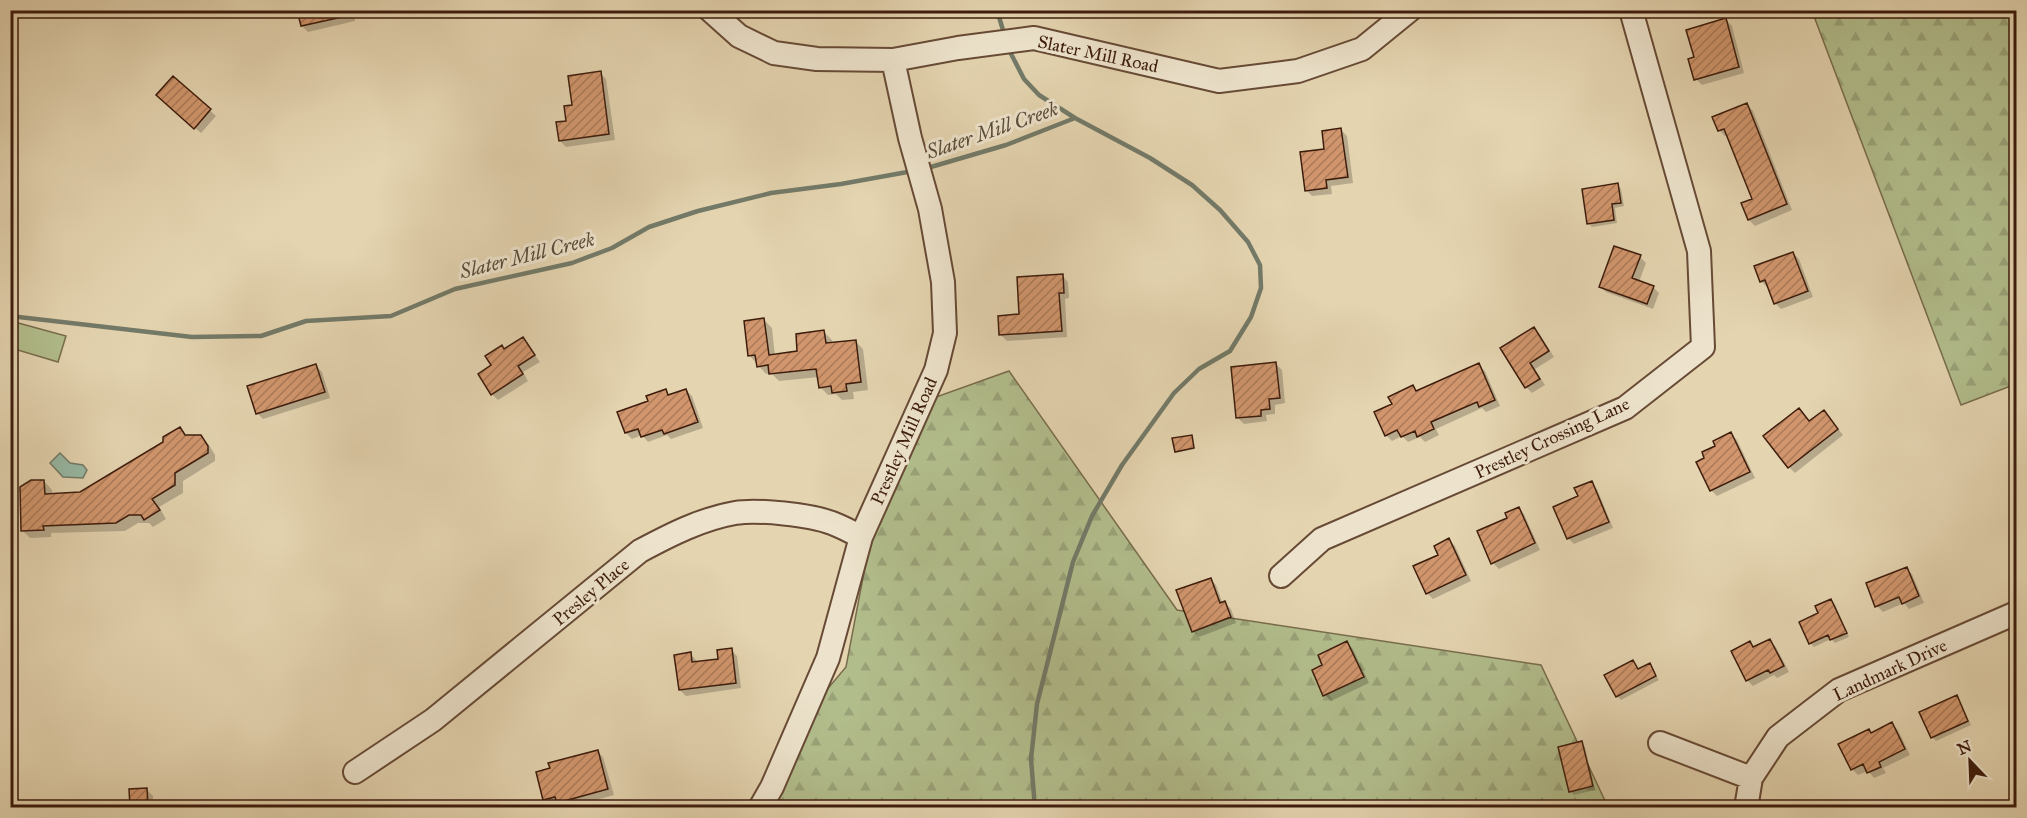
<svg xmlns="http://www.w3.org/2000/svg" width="2027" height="818" font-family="'IM FELL Great Primer',serif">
	<defs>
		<pattern id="forest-firs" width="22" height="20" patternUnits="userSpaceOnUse" patternTransform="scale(1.5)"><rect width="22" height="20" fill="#b2bd8c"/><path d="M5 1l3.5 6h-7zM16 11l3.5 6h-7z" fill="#9aa278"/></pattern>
		<pattern id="building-hatch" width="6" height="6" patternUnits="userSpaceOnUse" patternTransform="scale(1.5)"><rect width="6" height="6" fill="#d1966d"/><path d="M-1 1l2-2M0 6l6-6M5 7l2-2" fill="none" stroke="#ab7a58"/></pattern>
	</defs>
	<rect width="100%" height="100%" fill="#e4d4b0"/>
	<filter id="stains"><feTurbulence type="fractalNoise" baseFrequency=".00333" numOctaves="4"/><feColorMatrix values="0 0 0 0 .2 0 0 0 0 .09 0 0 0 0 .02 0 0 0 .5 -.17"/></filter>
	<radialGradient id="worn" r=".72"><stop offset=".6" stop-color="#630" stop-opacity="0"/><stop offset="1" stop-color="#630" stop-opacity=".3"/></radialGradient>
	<path fill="#b2bd8c" stroke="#786c4c" stroke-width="1.5" d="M11 321 66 336 58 362 11 348Z"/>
	<path fill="url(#forest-firs)" stroke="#786c4c" stroke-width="1.5" d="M1812 11H2016V384L1961 405Z
		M1009 371 1177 610 1541 665 1608 807 759 808 794 729 846 667 873 525 922 402Z"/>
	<path fill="#97b9a5" stroke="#737a68" stroke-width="1.5" d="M60 453 70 463 83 465 87 470 83 478 63 477 50 463Z"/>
	<path fill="#0003" d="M299 10H353L355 21 308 32 302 26Z
		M1726 20 1732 26 1744 73 1702 85 1696 79V58Z
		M600 73 606 79 615 140 566 147 560 141 574 106Z
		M173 78 216 116 201 133 164 101Z
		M1747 105 1753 111 1792 210 1755 226 1749 220 1743 204 1754 199 1728 135 1725 136 1719 130Z
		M1341 130 1347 136 1353 183 1331 186 1332 194 1312 196 1306 190 1326 150Z
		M1618 185 1621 189 1624 206 1615 208 1617 223 1592 227 1588 223Z
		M1793 253 1799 259 1813 297 1781 309 1775 303 1769 286 1767 287 1761 281Z
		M1640 257 1646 263 1639 282 1653 287 1659 293 1653 309 1606 292 1600 286Z
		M1062 275 1068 282 1069 298 1065 299 1067 337 1007 341 1001 335Z
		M764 320 772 328 775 356 799 353 824 332 832 340V344L855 341 863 349 868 390 853 392 854 399 842 400 836 394 828 395 820 387 819 377 779 381 771 373 766 374 749 355Z
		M1534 329 1540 335 1554 357 1535 369 1545 385 1532 393 1526 387Z
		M523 339 540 362 523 372 528 381 498 400 492 394 493 366 505 350Z
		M1276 364 1282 370 1285 403 1275 405V414L1266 415 1267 421 1244 424 1238 418Z
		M1479 365 1485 371 1500 406 1486 412 1482 408 1436 429 1439 435 1425 442 1420 437 1408 442 1402 436 1392 441 1386 435 1394 404 1413 387 1418 392Z
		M316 366 322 372 330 398 263 419 257 413Z
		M686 390 692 396 703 428 671 439 667 435 648 442 642 435 632 439 626 433 650 402 665 391 670 396Z
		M1830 418 1843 435 1795 473 1789 467 1810 423Z
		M180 428 188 437 200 436 209 445 215 455V461L183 481V493L159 507 166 519 153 527 149 523H138L125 531 51 533V537L30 538 22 530 44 481 52 490V495L80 494 164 443Z
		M1731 434 1737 440 1755 478 1717 496 1711 490 1706 459Z
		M1191 436 1195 449 1178 452 1176 451Z
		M10 457 17 461 10 471Z
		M1591 483 1597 489 1613 528 1574 544 1568 538 1580 497Z
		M1518 508 1524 514 1540 550 1499 569 1493 563 1509 518Z
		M1449 540 1455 546 1471 581 1433 599 1427 593 1440 556Z
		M1906 568 1912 574 1924 603 1909 609 1904 603 1883 612 1877 606Z
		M1210 579 1216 585 1223 604 1225 603 1231 609 1236 623 1199 637 1193 631Z
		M1831 600 1835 604 1849 637 1835 643 1831 639 1814 647 1810 643 1820 614Z
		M1770 641 1776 647 1789 672 1777 678 1774 675 1753 686 1747 680 1750 643 1755 648Z
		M1347 643 1353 649 1369 683 1331 701 1325 695 1324 666Z
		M731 650 737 656 741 688 686 696 680 690 690 654 696 660 697 663 720 660Z
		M1633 661 1639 670 1649 665 1659 680 1621 700 1617 696Z
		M1956 697 1960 701 1971 725 1936 741 1932 737Z
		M1892 724 1898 730 1910 755 1883 768 1886 773 1874 778 1868 771 1858 775 1852 769 1872 734Z
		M1581 743 1585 747 1595 790 1574 795 1570 791Z
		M597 751 603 757 614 795 567 808H564L559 803 550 805 544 799Z
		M131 790H147L153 796V808H131Z"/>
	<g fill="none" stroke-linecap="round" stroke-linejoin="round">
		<path stroke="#737a68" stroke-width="4.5" d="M997 10 1005 37
			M1008 48 1024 79 1039 95 1075 118 1150 158 1192 185 1220 210 1248 242 1260 265 1261 288 1251 317 1230 351 1199 369 1174 393 1122 465 1092 516 1073 562 1037 704 1031 759 1035 808
			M924 169 1006 145 1075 118
			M10 316 192 337 261 336 306 321 391 316 455 289 572 263 612 248 649 227 698 211 771 193 841 184 913 171"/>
	</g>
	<path fill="url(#building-hatch)" stroke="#3d1c0c" stroke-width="1.5" d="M297 10H346L347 16 301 26Z
		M1726 18 1739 67 1694 80 1688 59 1694 57 1686 30Z
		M601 71 609 134 559 141 556 122 566 121 564 106 572 105 568 76Z
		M173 76 211 109 194 129 156 95Z
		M1747 103 1787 204 1748 220 1741 203 1752 199 1724 129 1718 131 1712 117Z
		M1341 128 1348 177 1326 180 1327 188 1305 191 1300 152 1324 149 1322 131Z
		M1618 183 1621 203 1612 204 1614 220 1587 224 1582 189Z
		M1614 246 1641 255 1632 278 1654 286 1647 304 1599 287Z
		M1793 252 1808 291 1774 304 1765 280 1760 282 1754 266Z
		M1063 274 1064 293H1059L1062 331 999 335 998 316 1019 314 1017 277Z
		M764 318 769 355 797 351 796 334 824 330 826 343 856 340 861 382 846 384 847 391 832 393 831 386 819 388 816 369 769 374 768 365 757 367 755 355 748 356 744 321Z
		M1534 327 1549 351 1530 363 1540 379 1525 388 1500 348Z
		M523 337 535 355 518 366 523 374 491 395 478 374 491 365 485 356 502 345 504 349Z
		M1276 362 1280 398 1269 399 1270 409 1261 410V416L1236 418 1231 367Z
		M1479 363 1495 400 1479 407 1477 402 1431 422 1434 429 1417 437 1415 431 1401 437 1397 430 1385 436 1374 412 1392 404 1388 397 1413 385 1416 391Z
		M316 364 325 392 256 414 247 386Z
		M666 389 668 395 686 389 698 422 664 434 662 430 641 437 638 429 625 433 617 412 648 401 646 396Z
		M1799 408 1809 421 1824 410 1838 429 1788 468 1763 436Z
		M180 427 185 435H201L208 446V453L175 473V485L152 499 160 510 144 520 141 515H129L116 523 43 526 44 530 21 531 20 487 31 480H44L45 494 80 492 163 442V437Z
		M1731 432 1750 472 1710 491 1696 462 1704 458 1702 452 1715 446 1713 441Z
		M1192 435 1194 448 1175 452 1172 438Z
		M1592 481 1609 522 1567 539 1553 507 1578 496 1574 488Z
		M1519 507 1535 543 1491 564 1477 531 1507 518 1505 513Z
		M1449 538 1466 575 1426 594 1413 566 1438 555 1434 546Z
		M1907 567 1919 596 1902 604 1899 597 1875 607 1866 583Z
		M1211 578 1220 603 1225 601 1231 617 1192 632 1176 590Z
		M1831 599 1847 633 1830 640 1828 635 1809 644 1799 622 1818 613 1815 606Z
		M1770 639 1784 666 1770 673 1768 670 1746 681 1731 651 1750 641 1753 647Z
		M1347 641 1364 677 1323 696 1312 670 1322 665 1318 655Z
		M732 648 736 683 679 690 674 655 691 652 692 662 718 659 717 650Z
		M1633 660 1638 669 1650 663 1656 676 1616 697 1604 675Z
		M1957 695 1968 721 1931 738 1919 712Z
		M1892 722 1905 749 1879 762 1881 767 1867 773 1863 764 1851 770 1838 744 1869 729 1871 733Z
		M1582 741 1593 786 1569 792 1558 747Z
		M598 750 608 789 557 803 555 797 543 800 536 772 550 768 548 763Z
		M147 788 148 807H130L129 789Z"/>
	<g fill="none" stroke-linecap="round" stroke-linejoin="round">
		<defs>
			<path id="minor" d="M710 10 739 36 774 53 817 59 893 60 958 48 1034 38 1219 81 1298 71 1362 49 1410 10
				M1281 576 1322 539 1625 408 1703 347 1699 251 1631 10
				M1660 743 1751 778
				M355 772 433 720 640 551C670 535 701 519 735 513 757 509 811 515 832 523 842 527 852 532 861 537
				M760 808 772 787 828 658 861 537 936 370 945 333 943 282 930 209 910 138 893 60
				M1746 808 1751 778 1778 737 1839 690 2016 613"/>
		</defs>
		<use href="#minor" stroke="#674a35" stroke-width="26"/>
		<use href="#minor" stroke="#ede3cc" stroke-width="22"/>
	</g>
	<g text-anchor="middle" stroke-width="6" stroke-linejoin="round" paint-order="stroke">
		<g font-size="18" fill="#3d1c0c" stroke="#ede3cc">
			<text transform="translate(1098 54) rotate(12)" y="6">Slater Mill Road</text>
			<text transform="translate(1552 438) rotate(-25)" y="6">Prestley Crossing Lane</text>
			<text transform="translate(904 441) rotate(-66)" y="6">Prestley Mill Road</text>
			<text transform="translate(591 592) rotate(-40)" y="6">Presley Place</text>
			<text transform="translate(1890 670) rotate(-25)" y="6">Landmark Drive</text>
		</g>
		<g font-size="20" font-style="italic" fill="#584b3a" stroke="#ede3cc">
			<text transform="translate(992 130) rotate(-19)" y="7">Slater Mill Creek</text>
			<text transform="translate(527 255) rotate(-14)" y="7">Slater Mill Creek</text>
		</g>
	</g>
	<rect width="2027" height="818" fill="none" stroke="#e4d4b0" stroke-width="36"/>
	<rect x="12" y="12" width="2003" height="794" fill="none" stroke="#3d1c0c" stroke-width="3"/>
	<rect x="18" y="18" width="1991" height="782" fill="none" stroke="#3d1c0c" stroke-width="1.5"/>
	<g transform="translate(1970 761) rotate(337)" stroke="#ede3cc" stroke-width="4.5" paint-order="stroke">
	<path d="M0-4.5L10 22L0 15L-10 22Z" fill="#3d1c0c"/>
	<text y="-9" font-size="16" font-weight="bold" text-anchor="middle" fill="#3d1c0c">N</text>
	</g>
	<rect width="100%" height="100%" filter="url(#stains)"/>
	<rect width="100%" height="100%" fill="url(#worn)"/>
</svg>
